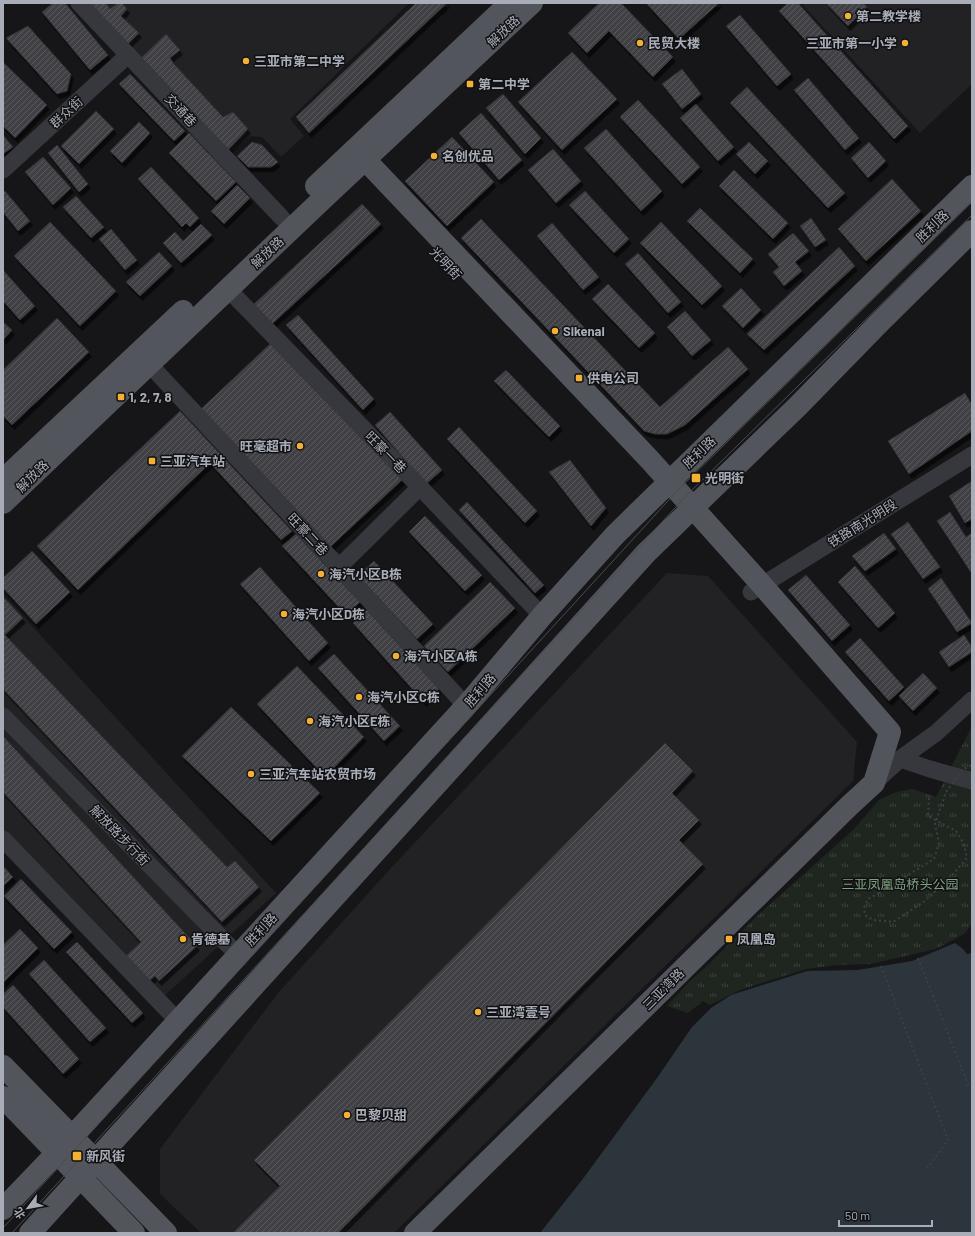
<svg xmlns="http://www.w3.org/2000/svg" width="975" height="1236" font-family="Barlow,'Noto Sans SC',sans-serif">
	<defs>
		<pattern id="park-tufts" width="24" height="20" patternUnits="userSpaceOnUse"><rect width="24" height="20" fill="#1e261f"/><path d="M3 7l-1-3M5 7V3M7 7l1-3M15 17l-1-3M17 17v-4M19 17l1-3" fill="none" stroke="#3c433d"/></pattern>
		<pattern id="building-hatch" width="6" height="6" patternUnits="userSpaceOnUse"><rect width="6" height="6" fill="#404145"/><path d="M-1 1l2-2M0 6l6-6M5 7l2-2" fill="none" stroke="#595a5e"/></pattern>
		<filter id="shadow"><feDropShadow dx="2.5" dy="4.5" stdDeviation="0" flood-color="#0009"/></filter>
	</defs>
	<rect width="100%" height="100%" fill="#161618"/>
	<path fill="#222225" d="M87 3H409L290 119 304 136 281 157 262 137 250 136 231 154Z
		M801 3H972V84L920 133Z
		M667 573 708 576 857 742 853 781 394 1233H201L160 1194V1149L278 993 391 868Z
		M3 594 276 893 160 1000 3 834Z"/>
	<path fill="url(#park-tufts)" d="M972 726V924L964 934 936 949 870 964 837 965 806 969 740 990 710 1005 703 1001 688 1013 667 1006 688 983 708 965 757 916 853 830 879 800 896 792 912 789 936 797Z"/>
	<path fill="#2c353c" d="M955 943 963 949 967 954 972 953V1233H540L582 1180 657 1078 692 1027 711 1008 731 995 807 971 858 970 912 961Z"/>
	<path fill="url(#building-hatch)" stroke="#303034" filter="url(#shadow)" d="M53 3H65L108 55 90 70 42 12Z
		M88 3H106L110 9 118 3H122L127 9 121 16 139 33 127 45Z
		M416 3H447L309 133 296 117Z
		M599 3H621L673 57 653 77 609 31 587 53 568 33Z
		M646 3H719L679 39Z
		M788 3H798L908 126 894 139 779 11Z
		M826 3H863L867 7 848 26Z
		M740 15 791 74 777 86 726 26Z
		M28 26 71 74 67 91 57 94 6 38Z
		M166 34 180 50 170 58 174 64 223 117 233 112 248 129 228 150 139 60Z
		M572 52 617 99 562 150 518 102Z
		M3 62 47 105 15 138 3 126Z
		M682 69 701 94 682 109 662 84Z
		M130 74 185 131 174 141 119 84Z
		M808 78 859 138 845 150 794 90Z
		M747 87 845 193 828 208 730 103Z
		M503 94 541 138 525 154 486 108Z
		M638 100 700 167 682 184 620 117Z
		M696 104 734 147 718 161 680 118Z
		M96 111 114 129 79 164 61 146Z
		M481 113 522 160 499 180 459 133Z
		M139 122 150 133 122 163 110 151Z
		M606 129 662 191 641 211 584 148Z
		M189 133 236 182 216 201 169 153Z
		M3 135 13 147 3 154Z
		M452 137 494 182 447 226 405 181Z
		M252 142 262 145 278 162 271 167H248L237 156Z
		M749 142 768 161 755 174 736 154Z
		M869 142 886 161 868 178 851 158Z
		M57 145 88 184 79 192 48 153Z
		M553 149 581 181 556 203 528 170Z
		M43 157 71 188 53 205 25 172Z
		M151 167 199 218 190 227 186 223 182 227 138 179Z
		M734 170 788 223 773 239 719 186Z
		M892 179 921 211 866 261 838 229Z
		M237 185 250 198 224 224 211 211Z
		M5 191 30 221 18 231 3 212V193Z
		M585 191 629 239 614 253 569 205Z
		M76 196 104 227 91 238 63 207Z
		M362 204 381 224 272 324 254 304Z
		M700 208 753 259 740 273 687 221Z
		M811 218 826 240 815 247 800 226Z
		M481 219 660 407 728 347 748 369 685 425 667 434H655L644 431 461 238Z
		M50 222 116 291 80 326 14 256Z
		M661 222 722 286 702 305 640 243Z
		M552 223 599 277 583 290 537 236Z
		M201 224 212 235 181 263 163 243 175 232 183 241Z
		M111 229 137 260 125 270 99 239Z
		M793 233 809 251 795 262 802 271 784 286 773 272 779 267 768 254Z
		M839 247 855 266 764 350 747 334Z
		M159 252 172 266 140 296 126 282Z
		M638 253 681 302 668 313 625 264Z
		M3 270 35 306 20 320 3 301Z
		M608 284 655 333 639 348 592 299Z
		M741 288 761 310 743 328 722 306Z
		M685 311 711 340 692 356 667 327Z
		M298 315 374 399 363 410 286 325Z
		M57 318 89 352 12 425 3 416V370Z
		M3 322 12 330 3 340Z
		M272 342 402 480 328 549 199 411Z
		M506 370 560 426 549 437 494 381Z
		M965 393 972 405V431L909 474 888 441Z
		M180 411 292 531 281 540 210 463 78 590 37 546Z
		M390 412 442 470 426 484 375 425Z
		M459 427 537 511 525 523 447 439Z
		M570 460 606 508 591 526 549 472Z
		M972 481V519L965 523 949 496Z
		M467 502 544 585 535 593 459 510Z
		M950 512 966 537 972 533V574L937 521Z
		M425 516 482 575 465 591 409 532Z
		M908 522 940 567 923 579 891 534Z
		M884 533 896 549 865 571 852 556Z
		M296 534 360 602 346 615 282 546Z
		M32 551 70 592 36 624 3 588V578Z
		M374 561 433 624 417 639 358 576Z
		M855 566 895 613 878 628 838 582Z
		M260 567 328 643 309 661 240 584Z
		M806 575 850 625 832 641 788 590Z
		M941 578 972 623 957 632 928 589Z
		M490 582 515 608 448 672 424 646Z
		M3 597 23 618 5 635 227 867 235 861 259 887 222 922 3 689Z
		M367 610 439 689 424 702 353 623Z
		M964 635 972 647V652L949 667 939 652Z
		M860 638 904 687 889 701 845 652Z
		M334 654 400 726 384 741 318 668Z
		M297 666 364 737 325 777 257 704Z
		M923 673 937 688 913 711 899 696Z
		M231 707 320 793 271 841 182 756Z
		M3 736 197 946 159 981 155 976 149 981 126 956 141 942 3 792Z
		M665 743 693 771 672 793 699 820 679 840 703 864 338 1233H233L280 1186 254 1160Z
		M3 866 13 877 3 886Z
		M21 879 72 932 54 949 4 896Z
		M20 929 38 948 3 983V945Z
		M77 942 143 1013 132 1023 66 952Z
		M44 960 106 1028 90 1042 29 974Z
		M13 985 79 1059 63 1074 3 1007V994Z"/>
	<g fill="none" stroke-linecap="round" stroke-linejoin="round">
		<path stroke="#3d3f44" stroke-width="2" stroke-dasharray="2 3" stroke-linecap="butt" d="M879 893 868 899 864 908 865 915 873 920 893 922 925 901 953 874 967 858 964 844 956 831 928 816 929 795
			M918 958 969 1087
			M881 966 948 1140 926 1170"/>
		<path stroke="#37383d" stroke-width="17" d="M79 3 282 218
			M3 170 128 55
			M228 289 420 487 542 616
			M149 364 339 567 466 706
			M339 567 420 487
			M751 592 972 455
			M3 716 238 955
			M900 759 930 769 972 781
			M874 783 900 759 936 733 972 700
			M3 839 178 1021"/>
		<path stroke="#53555c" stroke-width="22" d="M355 149 650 460 762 585 890 732 874 783 849 806 415 1233
			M316 186 510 3
			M3 480 183 311
			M3 503 327 195 532 3
			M3 1066 166 1233
			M3 1097 134 1233
			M3 1209 72 1137 466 706 542 616 615 535 972 186
			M30 1233 646 553 798 406 877 325 972 231"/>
		<path stroke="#4a4c52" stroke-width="1" d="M3 1228 677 491 972 202
			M12 1233 684 498 972 215"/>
		<path stroke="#3d3f44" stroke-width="2" stroke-dasharray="2 3" stroke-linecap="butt" d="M879 893 934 859 939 843 935 824 946 792 962 770 972 765"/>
	</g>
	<g fill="#f2b134" stroke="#111113" stroke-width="1.5">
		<circle cx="848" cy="16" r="4"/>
		<circle cx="640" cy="43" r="4"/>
		<circle cx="905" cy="43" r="4"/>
		<circle cx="246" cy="61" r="4"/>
		<rect x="466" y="80" width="8" height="8" rx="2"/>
		<circle cx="434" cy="156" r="4"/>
		<circle cx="555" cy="331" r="4"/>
		<rect x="575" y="374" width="8" height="8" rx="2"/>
		<rect x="117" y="393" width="8" height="8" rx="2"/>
		<circle cx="300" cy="446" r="4"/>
		<rect x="148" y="457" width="8" height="8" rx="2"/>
		<rect x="691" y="473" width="10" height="10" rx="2"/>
		<circle cx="321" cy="574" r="4"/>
		<circle cx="284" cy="614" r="4"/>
		<circle cx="396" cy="656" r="4"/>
		<circle cx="359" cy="697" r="4"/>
		<circle cx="310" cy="721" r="4"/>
		<circle cx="251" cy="774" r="4"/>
		<circle cx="183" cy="939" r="4"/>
		<rect x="725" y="935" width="8" height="8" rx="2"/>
		<circle cx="478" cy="1012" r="4"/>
		<circle cx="347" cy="1115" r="4"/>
		<rect x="72" y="1151" width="10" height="10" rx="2"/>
	</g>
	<g text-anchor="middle" stroke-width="3" stroke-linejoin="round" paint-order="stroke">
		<g font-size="13" font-weight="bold" fill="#a8adb8" stroke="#111113" text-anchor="start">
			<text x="856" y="21">第二教学楼</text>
			<text x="648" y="48">民贸大楼</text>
			<text x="897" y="48" text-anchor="end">三亚市第一小学</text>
			<text x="254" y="66">三亚市第二中学</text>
			<text x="478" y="89">第二中学</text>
			<text x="442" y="161">名创优品</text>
			<text x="563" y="336">Sikenai</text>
			<text x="587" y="383">供电公司</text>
			<text x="129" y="402">1, 2, 7, 8</text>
			<text x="292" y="451" text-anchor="end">旺毫超市</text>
			<text x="160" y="466">三亚汽车站</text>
			<text x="705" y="483">光明街</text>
			<text x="329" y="579">海汽小区B栋</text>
			<text x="292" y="619">海汽小区D栋</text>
			<text x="404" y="661">海汽小区A栋</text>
			<text x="367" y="702">海汽小区C栋</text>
			<text x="318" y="726">海汽小区E栋</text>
			<text x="259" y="779">三亚汽车站农贸市场</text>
			<text x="191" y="944">肯德基</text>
			<text x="737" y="944">凤凰岛</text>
			<text x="486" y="1017">三亚湾壹号</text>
			<text x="355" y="1120">巴黎贝甜</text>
			<text x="86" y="1161">新风街</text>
		</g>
		<g font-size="13" fill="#a8adb8" stroke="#111113">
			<text transform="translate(503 31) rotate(-43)" y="5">解放路</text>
			<text transform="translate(181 110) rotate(47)" y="5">交通巷</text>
			<text transform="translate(66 112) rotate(-43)" y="5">群众街</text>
			<text transform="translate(932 226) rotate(-44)" y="5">胜利路</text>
			<text transform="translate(267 252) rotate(-43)" y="5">解放路</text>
			<text transform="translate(446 263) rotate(47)" y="5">光明街</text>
			<text transform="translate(386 452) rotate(46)" y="5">旺豪一巷</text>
			<text transform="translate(699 452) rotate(-44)" y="5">胜利路</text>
			<text transform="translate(32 476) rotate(-44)" y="5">解放路</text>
			<text transform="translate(862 523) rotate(-32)" y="5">铁路南光明段</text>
			<text transform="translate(308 534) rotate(47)" y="5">旺豪二巷</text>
			<text transform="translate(480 690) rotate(-49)" y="5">胜利路</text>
			<text transform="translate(120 835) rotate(46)" y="5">解放路步行街</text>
			<text transform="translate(261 929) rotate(-47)" y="5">胜利路</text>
			<text transform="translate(663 989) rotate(-45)" y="5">三亚湾路</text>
		</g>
		<g font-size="13" fill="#7fa381" stroke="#111113">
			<text x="900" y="889">三亚凤凰岛桥头公园</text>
		</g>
	</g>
	<rect width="975" height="1236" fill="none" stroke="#a8adb8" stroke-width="8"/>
	<g transform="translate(28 1208) rotate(238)" stroke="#111113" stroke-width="3" paint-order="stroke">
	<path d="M0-3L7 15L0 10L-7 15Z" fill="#a8adb8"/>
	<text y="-6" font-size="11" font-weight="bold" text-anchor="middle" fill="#a8adb8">北</text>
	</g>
	<path d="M839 1220v6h93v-6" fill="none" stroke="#a8adb8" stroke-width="2"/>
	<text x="845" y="1220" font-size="12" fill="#a8adb8" stroke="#111113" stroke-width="3" paint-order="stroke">50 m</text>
</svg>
